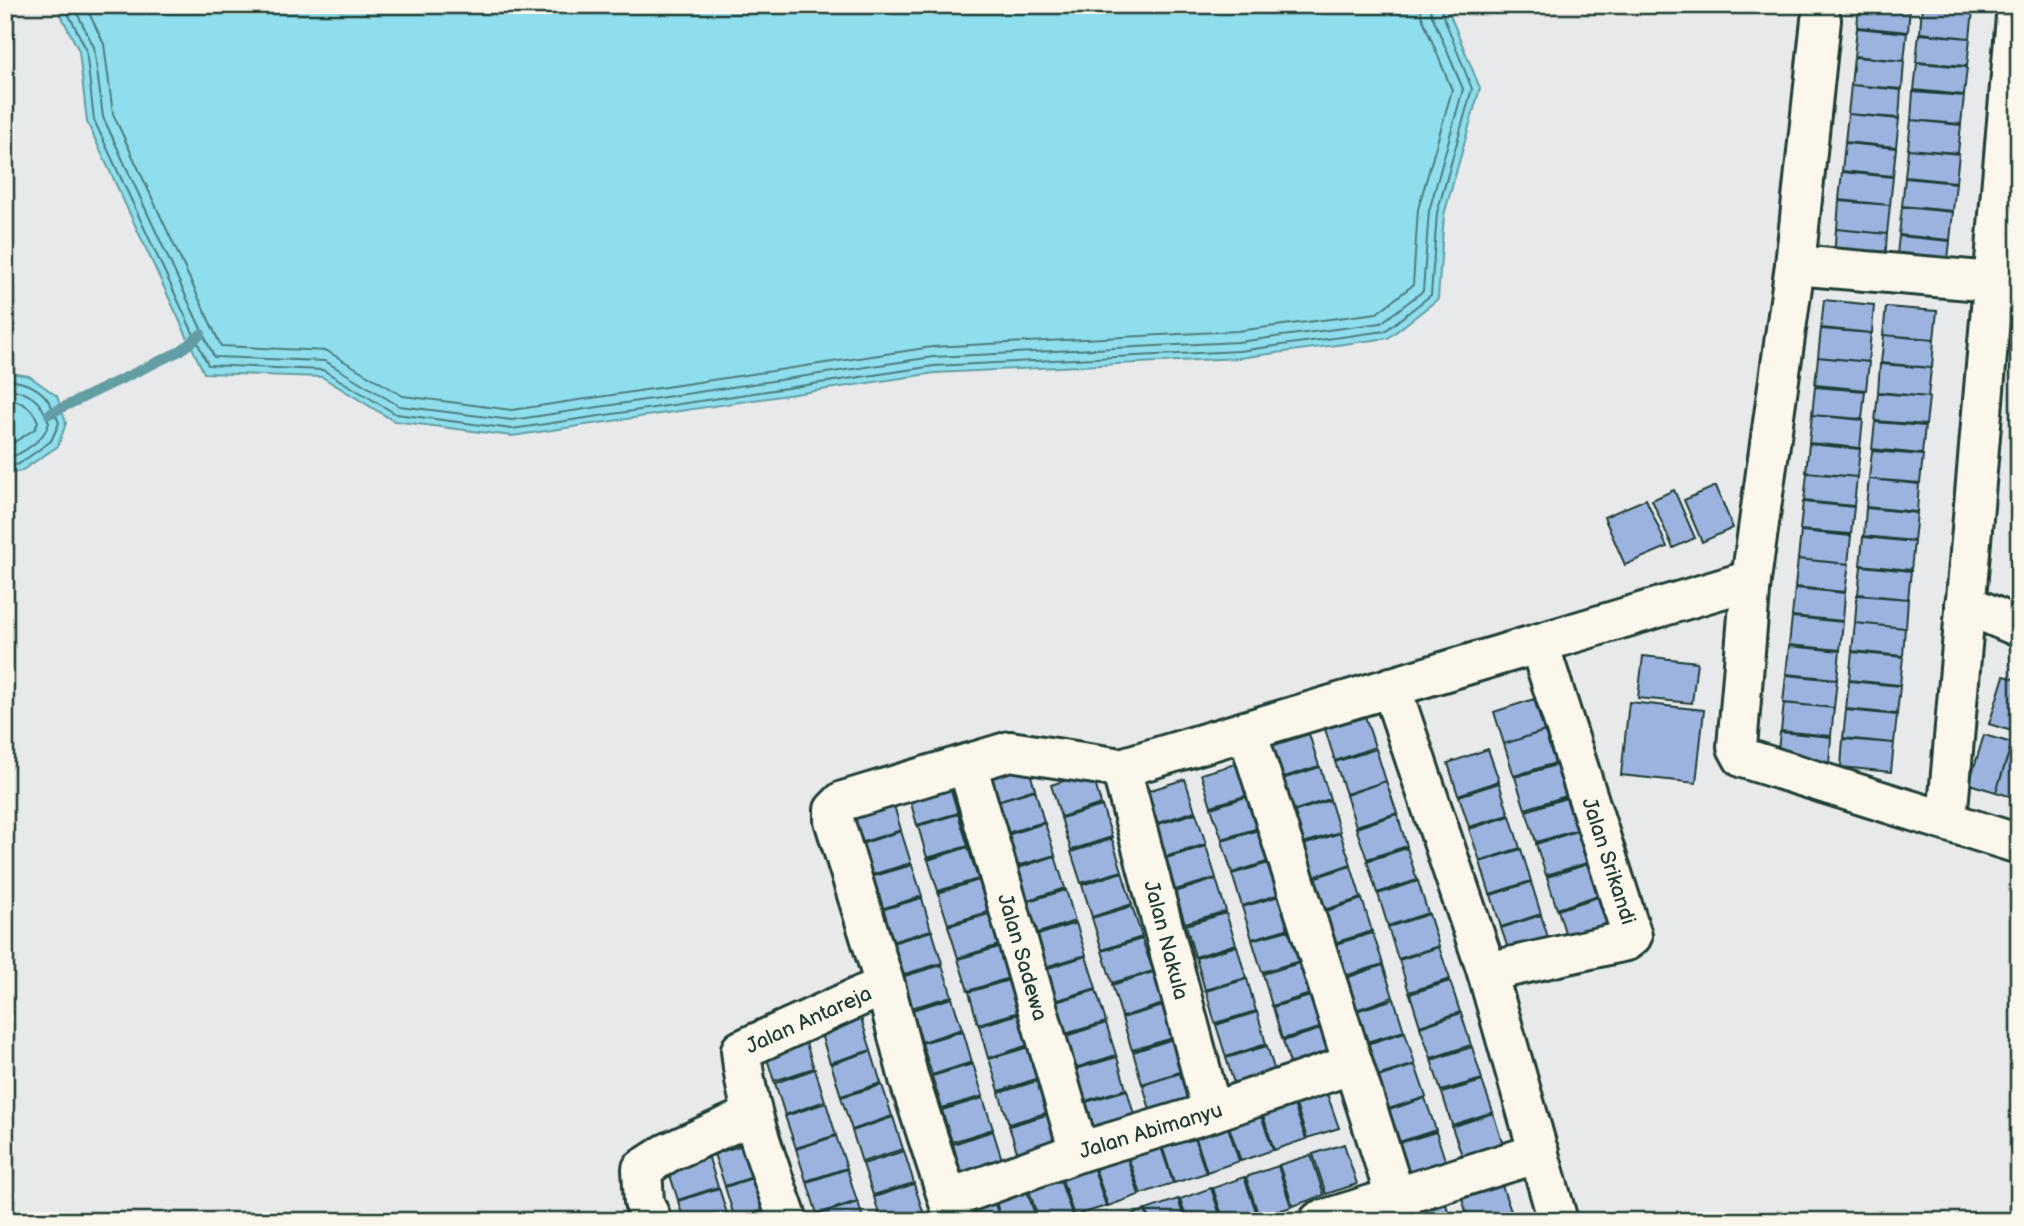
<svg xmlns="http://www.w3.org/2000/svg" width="2024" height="1226" font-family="'Balsamiq Sans',sans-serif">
	<rect width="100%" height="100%" fill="#e8e9ea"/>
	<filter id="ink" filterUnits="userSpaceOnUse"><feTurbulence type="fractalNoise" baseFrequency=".0143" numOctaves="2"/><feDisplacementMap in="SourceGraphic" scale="14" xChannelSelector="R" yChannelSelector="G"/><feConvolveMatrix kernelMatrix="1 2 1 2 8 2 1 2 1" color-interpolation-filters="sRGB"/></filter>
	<g filter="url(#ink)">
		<path fill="#8fdeed" stroke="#629ea3" stroke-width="2" d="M56 5H1446L1480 88 1444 215 1438 299 1388 338 1239 358 935 373 512 436 394 421 322 377 204 373 87 122 79 51Z
			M5 372 29 376 57 396 66 423 58 446 21 471 5 475Z"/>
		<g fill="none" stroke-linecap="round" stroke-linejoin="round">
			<path stroke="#4c7d7e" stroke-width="2" d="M64 5 86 49 94 120 208 365 323 370 396 414 512 429 934 366 1239 351 1385 331 1431 295 1437 213 1472 89 1439 5
				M73 5 94 47 103 117 214 357 325 361 399 406 512 420 933 357 1238 342 1381 323 1423 291 1429 211 1463 89 1431 13 1430 5
				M85 5 104 44 113 114 221 346 327 351 403 396 512 410 932 347 1237 331 1377 313 1413 285 1418 209 1452 90 1422 17 1420 5
				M5 379C37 384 48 392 59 423L51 441 19 464 5 468
				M5 388C29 392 41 399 49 423 44 440 23 454 5 459
				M5 398C21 401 33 407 38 422L35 429 5 448"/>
			<path stroke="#629ea3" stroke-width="10" d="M49 414 180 351 201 334"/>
		</g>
		<path fill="#9cb3e0" stroke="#1f3d34" stroke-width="2" d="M1859 5H1910L1908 32 1857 27Z
			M1922 5 1973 10 1970 38 1920 33Z
			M1857 28 1907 33 1904 61 1854 56Z
			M1919 34 1970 38 1967 66 1916 62Z
			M1854 57 1904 61 1902 89 1851 85Z
			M1917 63 1967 67 1964 95 1914 90Z
			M1851 85 1901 90 1899 118 1848 114Z
			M1913 92 1964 96 1961 124 1911 120Z
			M1848 114 1899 119 1896 147 1845 142Z
			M1911 120 1961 125 1958 153 1908 149Z
			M1845 143 1896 148 1893 176 1842 171Z
			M1908 149 1959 154 1956 182 1905 177Z
			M1842 172 1893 177 1890 205 1839 200Z
			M1905 178 1956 183 1953 211 1902 206Z
			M1839 201 1890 205 1887 234 1837 229Z
			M1902 207 1953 212 1950 240 1899 235Z
			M1836 229 1887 234 1885 262 1834 258Z
			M1899 236 1950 241 1947 269 1896 264Z
			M1824 300 1874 305 1872 333 1821 328Z
			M1886 307 1937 311 1934 339 1883 335Z
			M1821 329 1871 333 1868 362 1818 357Z
			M1884 335 1934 340 1932 368 1881 363Z
			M1818 357 1869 362 1866 390 1815 385Z
			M1880 364 1931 368 1928 397 1878 392Z
			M1815 387 1865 391 1862 419 1812 415Z
			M1878 393 1929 397 1926 425 1875 421Z
			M1812 415 1863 420 1860 448 1809 443Z
			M1875 422 1925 426 1922 454 1872 449Z
			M1809 444 1860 449 1857 477 1806 472Z
			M1872 451 1923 455 1920 483 1869 479Z
			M1807 473 1857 477 1854 506 1804 501Z
			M1869 479 1919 484 1917 512 1866 507Z
			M1716 486 1733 528 1702 542 1684 500Z
			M1674 490 1695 538 1673 548 1652 500Z
			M1646 499 1667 547 1625 565 1604 517Z
			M1803 502 1854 507 1851 534 1800 530Z
			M1866 508 1917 513 1914 541 1864 536Z
			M1801 531 1851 536 1848 564 1798 559Z
			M1863 537 1914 542 1911 570 1860 565Z
			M2015 556H2019V584H2012Z
			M1798 559 1849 564 1845 592 1795 587Z
			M1861 566 1911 571 1908 599 1858 594Z
			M2012 585H2019V614L2009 613Z
			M1795 588 1845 593 1843 621 1792 616Z
			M1857 595 1908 599 1906 628 1855 623Z
			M1792 617 1843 622 1840 650 1789 645Z
			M1855 623 1905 628 1903 656 1852 651Z
			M1789 646 1840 651 1837 679 1786 674Z
			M1852 652 1903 657 1900 685 1849 680Z
			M1643 656 1697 662 1692 703 1638 698Z
			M1786 675 1837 680 1834 708 1783 703Z
			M2004 676 2019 680V722L2015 732 1989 724Z
			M1849 681 1900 686 1897 714 1846 709Z
			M1534 699 1544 731 1504 744 1494 712Z
			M1629 702 1704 710 1696 783 1621 775Z
			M1784 703 1834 708 1831 736 1781 731Z
			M1846 710 1897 715 1894 743 1843 738Z
			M1365 716 1375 747 1335 761 1325 729Z
			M1545 731 1555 763 1514 776 1504 744Z
			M1780 732 1831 737 1829 765 1777 760Z
			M1309 734 1319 766 1278 779 1268 747Z
			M1984 735 2012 743 1996 792 1969 784Z
			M1843 739 1894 743 1891 772 1841 767Z
			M2012 744 2019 746V799L1996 792Z
			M1376 749 1386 781 1346 794 1335 762Z
			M1488 749 1499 781 1458 795 1448 763Z
			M1025 757 1035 789 994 802 984 770Z
			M1242 762 1252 794 1211 806 1201 774Z
			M1556 765 1566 796 1525 809 1515 777Z
			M1320 767 1330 799 1289 812 1279 780Z
			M1092 772 1101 804 1061 817 1051 785Z
			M1185 779 1195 811 1155 824 1145 792Z
			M948 781 958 813 917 825 908 793Z
			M1386 781 1397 813 1356 826 1346 795Z
			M1499 783 1509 815 1469 827 1459 796Z
			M1035 790 1044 822 1004 834 994 802Z
			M1252 795 1262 827 1222 839 1211 808Z
			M892 798 901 830 860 843 851 811Z
			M1566 798 1577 830 1536 842 1526 811Z
			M1330 800 1340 832 1300 844 1290 813Z
			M1102 806 1112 837 1071 850 1061 818Z
			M1196 813 1206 844 1165 857 1155 825Z
			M958 814 968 846 927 858 918 826Z
			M1397 814 1407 846 1367 859 1356 828Z
			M1510 816 1520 848 1480 861 1469 829Z
			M1045 823 1055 855 1014 867 1004 836Z
			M1262 829 1273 860 1232 873 1222 841Z
			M901 831 911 863 871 875 861 844Z
			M1577 831 1587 863 1546 875 1536 844Z
			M1340 833 1351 864 1310 878 1300 846Z
			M1112 839 1122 871 1081 883 1071 852Z
			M1206 846 1216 878 1175 890 1166 858Z
			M968 847 978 879 938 891 928 860Z
			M1407 848 1417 880 1377 893 1367 861Z
			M1521 849 1531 881 1490 894 1480 862Z
			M1055 856 1065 888 1025 901 1015 869Z
			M1272 862 1283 893 1242 906 1232 874Z
			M1588 864 1598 895 1557 909 1547 877Z
			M912 865 922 896 881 909 871 877Z
			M1351 866 1361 898 1321 911 1310 879Z
			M1122 872 1132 904 1092 917 1082 885Z
			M1216 879 1226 911 1185 923 1175 892Z
			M979 880 988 912 948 924 938 893Z
			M1418 881 1428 913 1388 926 1378 894Z
			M1531 882 1541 914 1501 927 1491 895Z
			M1066 890 1075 921 1035 934 1025 902Z
			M1283 895 1293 927 1252 939 1242 907Z
			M1598 897 1608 929 1568 942 1558 910Z
			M922 898 931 930 891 942 881 910Z
			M1362 899 1372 931 1331 944 1321 913Z
			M1132 906 1142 937 1102 950 1092 918Z
			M1226 913 1236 944 1195 957 1186 925Z
			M989 914 999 945 958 958 948 926Z
			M1429 914 1439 946 1398 959 1388 927Z
			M1541 915 1551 947 1512 960 1501 928Z
			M1076 923 1086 955 1045 967 1035 936Z
			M1293 929 1303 960 1262 972 1252 940Z
			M932 931 942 963 901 975 892 943Z
			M1373 933 1383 964 1342 977 1332 945Z
			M1142 939 1153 971 1112 983 1102 951Z
			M1237 946 1246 978 1205 990 1196 958Z
			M999 947 1009 978 968 991 958 959Z
			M1439 947 1450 979 1409 992 1399 960Z
			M1086 956 1096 988 1055 1001 1045 969Z
			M1303 962 1313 993 1272 1006 1263 974Z
			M942 965 952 996 911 1008 901 977Z
			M1383 965 1393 997 1353 1011 1343 979Z
			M1153 972 1163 1004 1122 1017 1112 985Z
			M1247 979 1256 1011 1215 1023 1206 991Z
			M1009 980 1019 1012 978 1024 969 992Z
			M1450 981 1460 1012 1420 1026 1410 994Z
			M1096 990 1106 1022 1065 1034 1056 1002Z
			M1314 995 1323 1027 1282 1039 1273 1007Z
			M952 998 962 1029 922 1042 912 1010Z
			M1394 999 1404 1031 1363 1043 1353 1012Z
			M1163 1006 1173 1038 1132 1050 1122 1018Z
			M1257 1012 1266 1044 1226 1057 1216 1025Z
			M1461 1013 1471 1045 1431 1058 1420 1027Z
			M1019 1014 1029 1045 988 1058 979 1026Z
			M861 1018 871 1050 830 1063 820 1031Z
			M1106 1023 1116 1055 1075 1068 1066 1036Z
			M1324 1028 1333 1060 1293 1073 1283 1041Z
			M963 1031 972 1062 932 1075 922 1043Z
			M1405 1032 1415 1064 1374 1077 1364 1045Z
			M804 1037 814 1068 774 1081 764 1049Z
			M1173 1039 1183 1071 1142 1084 1133 1052Z
			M1267 1046 1277 1078 1236 1090 1226 1058Z
			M1029 1047 1039 1078 999 1091 989 1059Z
			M1472 1047 1482 1079 1441 1091 1431 1060Z
			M871 1051 881 1083 841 1096 831 1064Z
			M1117 1057 1126 1089 1085 1101 1076 1069Z
			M973 1064 983 1096 942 1108 932 1076Z
			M1415 1065 1426 1097 1385 1110 1375 1078Z
			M815 1069 825 1101 785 1115 775 1083Z
			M1184 1072 1193 1104 1152 1117 1143 1085Z
			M1040 1080 1049 1112 1009 1124 999 1093Z
			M1482 1081 1493 1112 1452 1125 1442 1093Z
			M882 1085 892 1116 852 1130 841 1097Z
			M1325 1088 1339 1128 1307 1138 1294 1099Z
			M1127 1090 1136 1122 1096 1134 1086 1102Z
			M983 1098 993 1129 952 1142 942 1110Z
			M1425 1098 1436 1130 1396 1143 1386 1111Z
			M1292 1099 1306 1139 1274 1150 1261 1109Z
			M826 1103 836 1135 796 1148 785 1116Z
			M1259 1110 1273 1150 1241 1161 1227 1121Z
			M1493 1113 1503 1145 1463 1158 1452 1127Z
			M1050 1114 1060 1146 1019 1158 1009 1126Z
			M893 1117 903 1149 862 1162 852 1131Z
			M1226 1121 1239 1161 1207 1172 1194 1132Z
			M993 1131 1003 1163 962 1176 953 1144Z
			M1192 1132 1206 1173 1174 1183 1161 1143Z
			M1436 1132 1446 1163 1406 1176 1396 1144Z
			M836 1136 847 1168 806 1181 796 1149Z
			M755 1141 765 1173 725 1186 714 1154Z
			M1160 1144 1173 1183 1141 1194 1127 1154Z
			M1344 1144 1357 1184 1326 1194 1313 1154Z
			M904 1151 914 1183 873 1195 863 1164Z
			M1126 1154 1139 1195 1108 1206 1094 1165Z
			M708 1155 718 1187 678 1200 668 1169Z
			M1311 1155 1324 1195 1293 1206 1279 1165Z
			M1093 1166 1106 1206 1074 1216 1061 1176Z
			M1278 1166 1291 1207 1259 1217 1246 1177Z
			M847 1169 857 1201 817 1214 807 1182Z
			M765 1174 776 1206 735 1219 725 1187Z
			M1059 1177 1073 1217 1062 1221H1039L1028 1187Z
			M1244 1177 1258 1217 1248 1221H1224L1213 1188Z
			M914 1184 924 1215 908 1221H881L874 1197Z
			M1502 1186 1513 1217 1502 1221H1469L1462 1199Z
			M719 1188 729 1220 684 1221 678 1201Z
			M1026 1188 1037 1221H1002L995 1199Z
			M1211 1188 1222 1221H1187L1180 1199Z
			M993 1199 1001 1221H966L962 1209Z
			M1178 1199 1185 1221H1150L1146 1210Z
			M858 1202 864 1221H819L817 1215Z
			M1446 1204 1451 1221H1407L1406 1217Z
			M776 1207 781 1221H736V1220Z
			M1145 1210 1148 1221H1115Z"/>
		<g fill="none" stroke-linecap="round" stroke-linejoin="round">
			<defs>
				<g id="street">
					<path d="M1821 20 1795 265 1751 580 1737 747 1743 758 2019 844"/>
					<path d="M1795 265 2017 284"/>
					<path d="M1965 604 2019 627"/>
					<path d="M1391 687 1487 972 1558 1221"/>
					<path d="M1247 731 1403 1221"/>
					<path id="s1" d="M967 764 1079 1152"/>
					<path id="s2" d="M1121 768 1212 1112"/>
					<path d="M1947 820 2017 5"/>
					<path d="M1487 972 1626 941 1632 936 1539 644"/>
					<path id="s3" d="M948 1199 1079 1152 1212 1112 1353 1064"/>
					<path d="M652 1221 644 1202 642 1169 667 1153 752 1115"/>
					<path id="s4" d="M788 1221C769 1165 746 1110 741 1050L885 985"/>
					<path d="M955 1221 909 1079 885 985 834 820V810L843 801 1010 751 1121 768 1751 580"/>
					<path d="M1319 1221 1539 1153"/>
				</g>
			</defs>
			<use href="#street" stroke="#1f3d34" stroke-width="44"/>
			<use href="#street" stroke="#fbf7ec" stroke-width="38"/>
		</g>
	</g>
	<g text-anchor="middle" stroke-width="7" stroke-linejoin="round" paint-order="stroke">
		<g font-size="21" fill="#1f3d34" stroke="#fbf7ec">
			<text transform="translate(1609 861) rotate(72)" y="7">Jalan Srikandi</text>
			<text dy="7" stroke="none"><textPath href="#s2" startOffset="178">Jalan Nakula</textPath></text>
			<text dy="7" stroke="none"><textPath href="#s1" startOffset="201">Jalan Sadewa</textPath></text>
			<text dy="7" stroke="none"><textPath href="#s4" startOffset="252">Jalan Antareja</textPath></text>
			<text dy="7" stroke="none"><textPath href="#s3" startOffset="214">Jalan Abimanyu</textPath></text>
		</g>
	</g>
	<rect width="2024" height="1226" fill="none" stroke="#fbf7ec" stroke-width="28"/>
	<rect x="14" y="14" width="1996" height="1198" fill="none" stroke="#1f3d34" stroke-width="2.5" filter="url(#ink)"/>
</svg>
